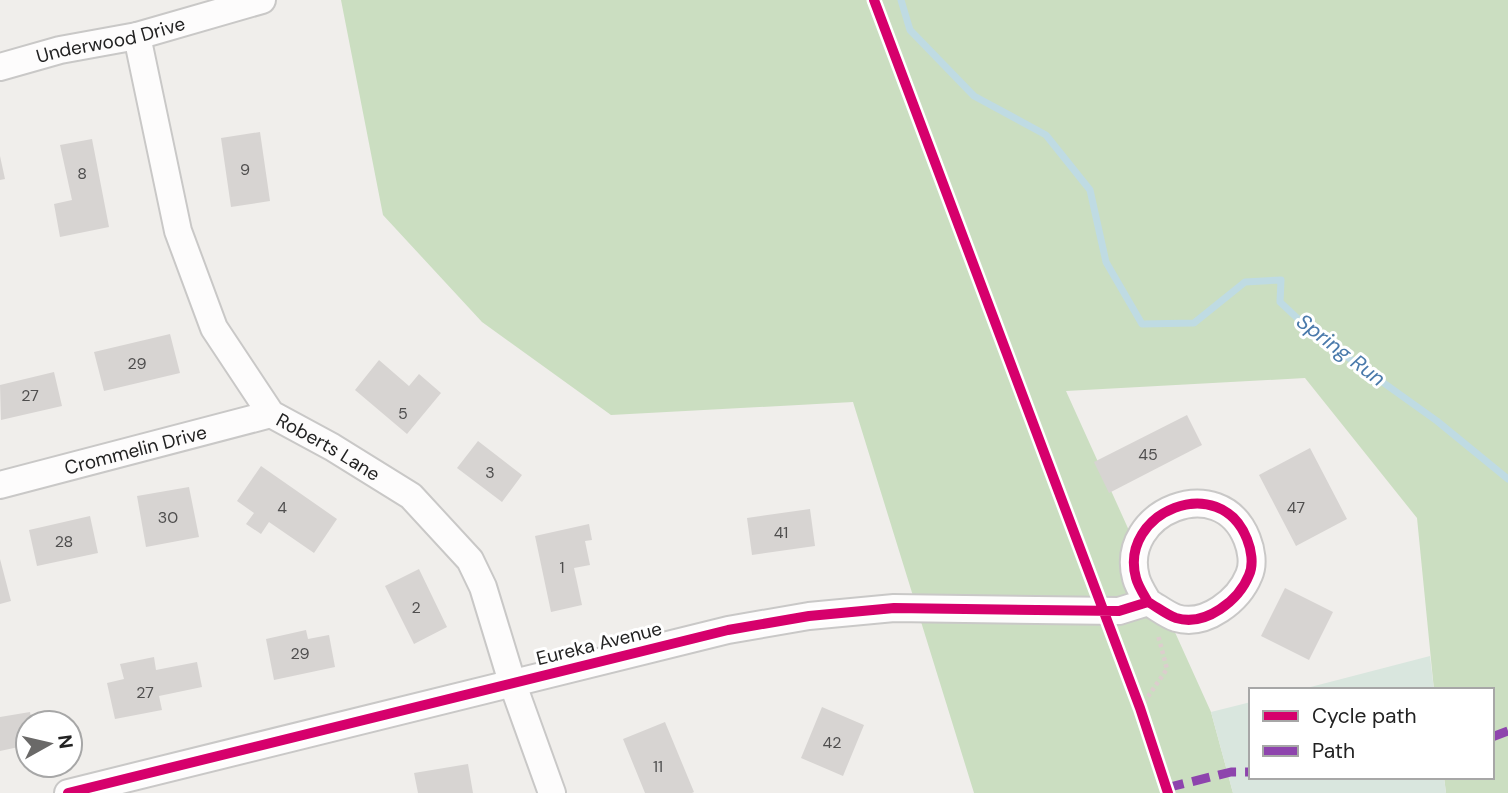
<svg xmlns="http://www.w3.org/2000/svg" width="1508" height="793" font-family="'DM Sans',sans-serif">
	<rect width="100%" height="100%" fill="#f0eeeb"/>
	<path fill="#cbdec1" d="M341 0H1508V793H1446L1444 777H1492V690H1434L1417 518 1305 378 1066 391 1211 712 1233 793H974L853 402 611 415 482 322 383 215Z"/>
	<path fill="#d9e6de" d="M1430 656 1434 690H1299Z
		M1251 702V777H1444L1446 793H1233L1211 712Z"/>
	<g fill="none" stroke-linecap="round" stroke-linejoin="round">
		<path stroke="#bfdbe3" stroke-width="7" d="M901 0 910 30 974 96 1046 135 1090 190 1106 262 1142 324 1194 323 1245 282 1281 280 1280 302 1311 331 1437 421 1508 479"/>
	</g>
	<path fill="#d7d4d2" d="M260 132 270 201 231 207 221 138Z
		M92 139 109 227 60 237 54 204 72 200 60 145Z
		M0 156 5 179 0 180Z
		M170 334 180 373 104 391 94 352Z
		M379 360 409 386 419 374 441 393 407 434 355 390Z
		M54 372 62 406 1 420 0 385Z
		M1187 415 1202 445 1109 493 1094 462Z
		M478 441 522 475 502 502 457 468Z
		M1310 448 1347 519 1296 546 1259 475Z
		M261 466 337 519 314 553 269 522 261 534 246 524 254 513 237 501Z
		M189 487 199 537 146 547 137 496Z
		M810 509 815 546 752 555 747 518Z
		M90 516 98 553 37 566 29 530Z
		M589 524 592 540 585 541 590 565 574 568 582 605 551 612 535 536Z
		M0 559 11 601 0 604Z
		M419 569 447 627 414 644 385 586Z
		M1285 588 1333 612 1309 660 1261 636Z
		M306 630 308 639 329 635 335 667 274 680 266 639Z
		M154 657 156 670 197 662 202 687 159 696 162 710 115 719 107 683 124 679 120 664Z
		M822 707 864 725 843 776 801 758Z
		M30 712 32 723H28V745L0 751V717Z
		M665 722 694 792 692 793H645L623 739Z
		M468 764 473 793H418L414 773Z"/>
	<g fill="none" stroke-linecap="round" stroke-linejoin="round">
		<defs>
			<g id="minor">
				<path id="s1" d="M137 36 178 231 214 328 271 414 332 447 411 496 470 560 483 587 512 682 552 793"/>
				<path id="s2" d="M0 67 60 50 137 36 262 0"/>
				<path id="s3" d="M0 485 271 414"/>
				<path d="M68 793 728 630 809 616 894 608 1119 611 1148 602C1157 607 1167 615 1176 618 1206 627 1239 600 1249 575 1254 564 1251 549 1247 539 1220 470 1118 512 1136 578 1138 586 1144 595 1148 602"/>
			</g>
		</defs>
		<use href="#minor" stroke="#c9c8c7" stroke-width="30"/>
		<path stroke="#dccecd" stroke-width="4.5" stroke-dasharray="3.5 3.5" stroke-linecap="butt" d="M1140 708 1167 669 1158 635"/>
		<use href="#minor" stroke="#fdfcfc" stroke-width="26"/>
		<path stroke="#8e44ad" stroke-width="9" stroke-dasharray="18 9" stroke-linecap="butt" d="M1492 737 1508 731
			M1166 788 1231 772H1251"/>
		<defs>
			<path id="cycleway" d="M874 0 1140 708 1168 793
				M68 793 728 630 809 616 894 608 1119 611 1148 602C1157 607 1167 615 1176 618 1206 627 1239 600 1249 575 1254 564 1251 549 1247 539 1220 470 1118 512 1136 578 1138 586 1144 595 1148 602"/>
		</defs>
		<use href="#cycleway" stroke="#fff" stroke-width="15"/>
		<use href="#cycleway" stroke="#d6006c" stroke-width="10"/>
	</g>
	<g text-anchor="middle" stroke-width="6" stroke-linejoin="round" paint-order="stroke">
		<g font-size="16" fill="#4f4e4e">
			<text x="245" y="175">9</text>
			<text x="82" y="179">8</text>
			<text x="137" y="369">29</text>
			<text x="30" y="401">27</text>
			<text x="403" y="419">5</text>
			<text x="1148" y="460">45</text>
			<text x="490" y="478">3</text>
			<text x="282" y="513">4</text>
			<text x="1296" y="513">47</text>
			<text x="168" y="523">30</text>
			<text x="781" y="538">41</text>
			<text x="64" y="547">28</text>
			<text x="562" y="573">1</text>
			<text x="416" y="613">2</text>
			<text x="300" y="659">29</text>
			<text x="145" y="698">27</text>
			<text x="832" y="748">42</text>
			<text x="658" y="772">11</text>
		</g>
		<g font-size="19" fill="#222" stroke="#fff">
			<text dy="7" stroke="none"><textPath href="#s2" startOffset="114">Underwood Drive</textPath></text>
			<text dy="7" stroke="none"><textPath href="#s1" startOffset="472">Roberts Lane</textPath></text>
			<text dy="7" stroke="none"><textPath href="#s3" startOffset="140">Crommelin Drive</textPath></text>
			<text transform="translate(599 643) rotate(-14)" y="7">Eureka Avenue</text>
		</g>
		<g font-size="21" font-style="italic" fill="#4a7aab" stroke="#fff">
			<text transform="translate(1341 350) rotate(37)" y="7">Spring Run</text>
		</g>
	</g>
	<rect x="1249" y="688" width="245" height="91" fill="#ffffff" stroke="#a7a7a7" stroke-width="2"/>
	<rect x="1263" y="711" width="35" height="10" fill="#d6006c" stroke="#a7a7a7" stroke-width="2"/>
	<text x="1312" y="723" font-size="21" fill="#222222">Cycle path</text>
	<rect x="1263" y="746" width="35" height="10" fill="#8e44ad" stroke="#a7a7a7" stroke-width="2"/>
	<text x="1312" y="758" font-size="21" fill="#222222">Path</text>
	<g transform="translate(49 744) rotate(82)"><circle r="33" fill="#ffffff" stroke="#a7a7a7" stroke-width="2"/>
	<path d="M0-5L12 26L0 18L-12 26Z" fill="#6a6968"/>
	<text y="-10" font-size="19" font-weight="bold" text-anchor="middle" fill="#222222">N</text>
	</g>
</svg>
